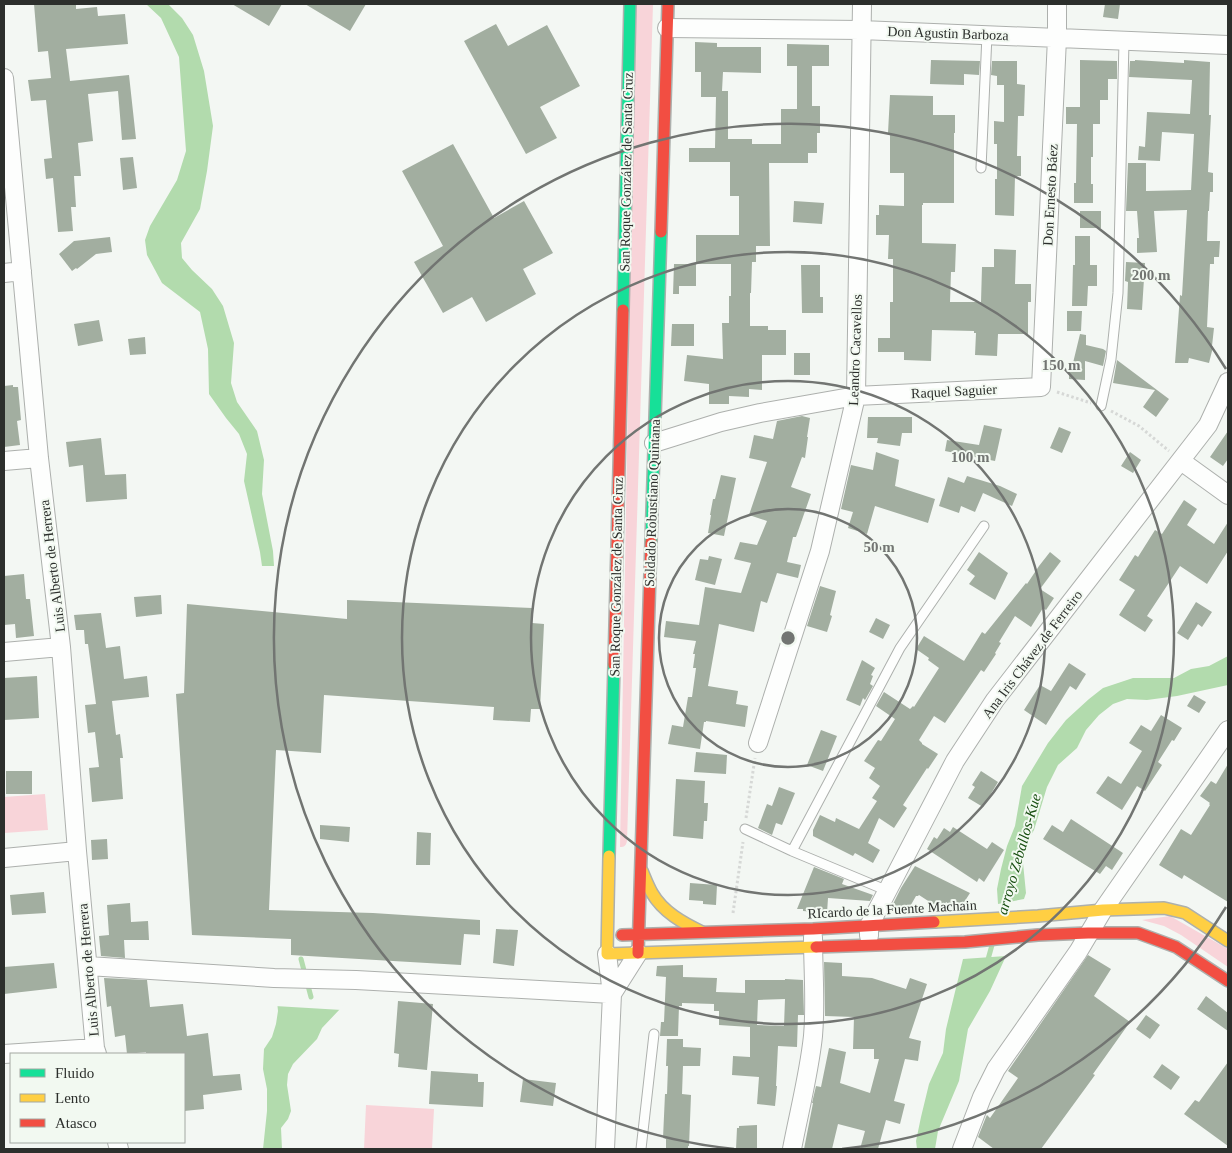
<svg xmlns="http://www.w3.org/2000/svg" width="1232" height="1153" font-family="Georgia,serif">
	<rect width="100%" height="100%" fill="#f3f7f3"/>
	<path fill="#f8d4d9" d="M635 4H653L627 841C626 845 625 847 620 847Z
		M45 794 48 830 4 833V797Z
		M1170 916 1228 949V967L1181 935 1164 926 1142 920Z
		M366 1105 434 1109 432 1149H364Z"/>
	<path fill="#b2dbad" d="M146 4H168L182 18 193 35 204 71 213 126 207 171 200 209 181 243 182 258 192 270 212 289 223 306 234 343 231 383 237 402 257 431 264 460 262 494 273 551 274 566H262L260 552 244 481 247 454 239 434 226 418 209 394 208 349 200 312 162 283 147 255 145 240 150 226 177 180 186 151 179 57 161 18Z
		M1228 656V685L1177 696 1147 700 1127 699 1113 704 1099 715 1086 730 1077 748 1058 765 1047 787 1034 830 1026 844 1022 853 1026 893 1024 899 998 904 997 889 1001 869 1007 846 1015 826 1022 786 1048 743 1066 720 1089 699 1103 688 1133 678H1174L1191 669 1209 666Z
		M1006 956 990 991 968 1029 959 1081 938 1131 935 1149H917L916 1141 921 1117 929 1084 943 1053 946 1029 963 959Z
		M276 991 340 1009 322 1028 317 1039 293 1064 288 1074 287 1085 291 1111 288 1119 281 1128 282 1149H263L267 1111V1089L263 1069 264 1049 272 1037 276 1024 278 1011Z"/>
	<path fill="#f3f7f3" d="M276 988 343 991 345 994 342 1010 275 1006 274 991Z"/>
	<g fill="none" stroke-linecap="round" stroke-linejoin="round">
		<path stroke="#b2dbad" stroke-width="5" d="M301 959 311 997
			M987 963 992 945"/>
	</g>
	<path fill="#a2aea0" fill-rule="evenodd" d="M34 4H76V9L97 7 98 16 125 14 128 44 66 49 70 81 129 75 136 139 122 140 118 91 88 94 93 141 78 143 81 176H74L76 207H71L73 231 58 232 53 178 46 179 44 159 52 158 46 100 31 101 28 80 51 78 48 51 38 52Z
		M232 4H282L269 26Z
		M305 4H366L350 31Z
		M1105 4H1120L1118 19 1103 17Z
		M496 24 508 46 547 25 580 86 540 107 557 138 526 154 464 41Z
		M695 42 717 43V47H761V73L723 72 722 91H728V139H752V144H781V109H797V66H787V44L829 45V66H812V106H820V133H817V153H808V163H769L770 246H756V262H752L751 293H750V326H768V330H786V355H762V390L749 389V397L729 396V404H709V384L684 381 687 355 723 359 722 323H729V296H731V264H696V235H739V196H730V162H689V148H715L716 97H701V72H695Z
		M931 60 980 61 979 75 964 74V85L930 84Z
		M1080 60 1117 61V79H1108V100H1100V124H1093V157H1091V184H1093V203H1074V183H1076L1077 124H1066V107H1080Z
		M1135 60 1184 63V60L1210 62 1209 115H1211L1208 172 1213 173V192H1210L1209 211H1208L1207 241H1220L1219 257H1214V264H1210L1207 327 1214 328 1212 346 1213 347 1209 363 1189 358 1188 363H1175L1180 295 1182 296 1187 210 1154 211 1157 252 1137 253V238H1139L1137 211H1126L1128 163H1146V191L1191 190 1194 134 1162 132 1160 161 1138 160 1139 146 1145 147 1147 112 1190 114 1192 80 1129 77 1130 61H1135Z
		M992 61H1017V84L1025 85 1024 116H1018L1017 156H1021V176H1015L1014 216 995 215V179H997V144H994V121L1004 122V85H997V76L991 75Z
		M890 95 933 96V115H955V133H954V203H923V205H922V243L956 244 955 272H951L950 302H981L982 267H994V249L1016 250 1015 284H1031V302H1028V334H998L997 356 975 355 976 333H974V331L932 330 931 361 904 360V352H878V338H890V302H893V259H888L889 235H876V215H879V205L904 206V173H890V133H888Z
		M453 144 494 218 524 201 553 253 523 269 536 294 486 322 472 297 443 313 414 262 443 246 402 171Z
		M133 157 137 188 123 190 120 158Z
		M794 201 824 203 822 224 793 222Z
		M1080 211H1101V228H1080Z
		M1075 236H1090V265H1097V286H1088L1087 306H1072L1073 265H1075Z
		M110 237 112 252 96 254 77 269 76 268 72 271 59 254 74 241Z
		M1126 262 1145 263 1142 310 1127 309 1128 282 1125 281Z
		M674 264H696V286H679V294H673Z
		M801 265H820V297H823V313H802Z
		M1067 311H1082L1081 331H1067Z
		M99 320 103 341 78 346 74 324Z
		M672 324H694V346H671Z
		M1080 334 1086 335V345L1103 349 1106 351 1103 366 1085 361V380L1069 379V363H1073Z
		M145 337 146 354 130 355 128 339Z
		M794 353H810V375H794Z
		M1117 360 1169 399 1156 417 1143 407 1155 390 1113 383Z
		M13 385V387H18L21 420 17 421 20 445 4 447V386Z
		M802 416 810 418 807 437H808L805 458 802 457 791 487 811 494 796 537H793L787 562 801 565 798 578 777 573 767 603 761 601 754 632 719 624 708 686 738 691 736 704 748 706 745 727 706 721V722H704L700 749 668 744 672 725 683 727 688 697H692L696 668H693L695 654H693L696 641 664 637 666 621 699 625 705 587 741 593 751 563 734 559 740 542 757 545 767 521 749 515 767 462 749 458 754 435 773 439 777 421Z
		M868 417H912V433H902L900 446 877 443 878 438H867Z
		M984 425 1002 429 995 461 945 451 947 440 979 445Z
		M1059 427 1071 432 1062 453 1050 448Z
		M1228 431V459L1223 466 1210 457Z
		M101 438 105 475 126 474 127 499 86 502 83 465 69 467 66 442Z
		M876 452 899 460 895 486 935 499 928 523 875 506 867 534 848 528 853 512 841 509 851 465 873 470Z
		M1130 452 1141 460 1133 473 1121 466Z
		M721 475 736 478 724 536 708 533 711 515H710L713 499H715Z
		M967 476 1000 486 1017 494 1012 506 983 493 975 512 961 506 959 513 939 506 948 477 964 483Z
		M1184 500 1197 509 1187 525 1214 544 1228 522V551L1207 584 1180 566 1147 616 1153 620 1145 632 1119 615 1135 590 1119 580 1135 555 1138 557 1155 530 1162 534Z
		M979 552 1008 573 995 600 969 584 975 576 967 570Z
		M1050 552 1061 561 1040 589 1054 598 1046 610 1043 608 1031 627 1015 616 999 642 1001 643 995 653 996 654 984 672 981 670 945 723 934 716 919 740 922 743V744L938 754 928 769 927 768 903 805 907 808 894 828 879 818 868 843 880 850 873 863 855 853 853 856 813 836V830L820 815 835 822 836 818 859 829 877 801 872 798 880 786 869 778 875 768 864 761 878 740 881 741 895 719 876 706 884 692 910 709 913 706 914 707 939 668 928 660 929 658 916 649 924 636 964 661 982 632 985 634 1026 583 1027 584 1039 566Z
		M709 556 722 559 715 585 695 580 700 559 708 560Z
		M24 574 26 599H30L34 636 16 638 15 624 4 625V576Z
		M820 586 836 591 830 615 832 616 827 632 807 626Z
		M161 595 162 614 136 617 134 597Z
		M347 600 532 608V623L544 624 540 709H531L530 722 493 720 494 707 324 695 321 753 276 750 269 910 373 913 480 920V935L464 934 461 965 291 955V939L192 935 176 694 184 693 187 604 347 619Z
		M1196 602 1212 612 1202 627 1198 624 1188 640 1177 633Z
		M101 613 106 648 120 646 124 679 147 676 149 697 112 701 116 735 120 734 123 758H120L123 799 92 802 89 768 99 767 95 732 88 733 85 705 96 704 88 644H85L84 630H76L74 615Z
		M876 618 890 625 883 639 869 632Z
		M862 660 875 668 871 675 873 676 870 684 873 686 865 700 863 698 860 706 846 700Z
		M1069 663 1086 674 1076 690 1070 686 1046 725 1024 710 1040 685 1051 691Z
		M37 676 39 718 4 720V678Z
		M1194 695 1206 702 1199 713 1187 706Z
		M1161 715 1182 728 1174 741 1172 740 1158 762 1162 765 1145 791 1137 786 1122 810 1096 793 1108 776 1121 784 1142 751 1129 743 1141 725 1151 731Z
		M821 730 837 736 823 771 807 765Z
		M696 752 727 755 726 774 694 772Z
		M1228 764V902L1184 875 1182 879 1159 865 1181 829 1191 835 1210 805 1209 804 1210 803 1200 796 1211 781 1216 784Z
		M6 771H32V794H6Z
		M981 771 998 782 983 807 968 798 975 787 972 785Z
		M676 779 705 781 704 803H708L707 821H704L703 839 673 836Z
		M779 787 795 793 782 825 776 823 772 835 758 828 767 804 772 806Z
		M1071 819 1123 853 1112 870 1106 866 1100 874 1043 839 1052 825 1063 832Z
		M320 825 350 827 349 842 320 839Z
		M953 827 987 849 992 842 1004 850 984 882 979 878 977 882 927 849 934 837 937 839 944 828 950 832Z
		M417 832 431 833 430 865H416Z
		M107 839 108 859 92 860 91 840Z
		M915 866 970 893 961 907H953L946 902 943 908H939L919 895 918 896H916L908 910H902L893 904 901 888Z
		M814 867 844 879 842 884 873 895 870 901 828 898 827 913 803 911V909H797Z
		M690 883 717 885 716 905 703 904V901L689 900Z
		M44 892 46 913 12 915 10 895Z
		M130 903 131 922 148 921 149 940H124L125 958 101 956 99 936 109 935 107 905Z
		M496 929 518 930 514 966 493 963Z
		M1088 955 1111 969 1094 996 1130 1022 1093 1074 1095 1075 1041 1149H994L978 1137 986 1117 987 1115 990 1118 1018 1078 1008 1071Z
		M824 962 842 963V976L872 978 906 989 910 978 927 984 909 1038 921 1041 918 1061 905 1059 894 1101 905 1104 900 1124 886 1120 878 1149H860L865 1131 838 1124 832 1149H804L813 1103H812L816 1086 821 1087 829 1048 846 1052 840 1083 870 1093 879 1059H874V1049H853L854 1017 825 1016Z
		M54 963 57 988 4 994V967Z
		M683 965V977L717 978 716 992 745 993V980H785V979L803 980 804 1015H798L797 1047 778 1046 776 1086H777L775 1106 757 1104 759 1077 732 1075 733 1056 750 1057V1027L719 1025V1011H714V1004L682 1003V1006H679L678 1036H660L661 1022H664L666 977 656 976 657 966ZM785 999 784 1026 757 1025 758 1000Z
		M104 978 147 980 150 1007 183 1004 187 1036 208 1033 213 1076 240 1074 242 1090 203 1095 204 1109 184 1111V1054H146V1052L127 1054 125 1035 115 1037 111 1006 107 1007Z
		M1206 996 1228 1013V1031L1197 1009Z
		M398 1001 433 1004 427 1070 398 1067 399 1054 394 1053Z
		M1146 1015 1160 1025 1150 1039 1136 1029Z
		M667 1039H683V1047L701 1048 700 1066H683L682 1094 691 1095 689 1146H688V1149H666V1139L663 1138 665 1094H667L668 1066H666Z
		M1228 1062V1146L1184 1114 1195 1100 1199 1102Z
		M1162 1064 1180 1077 1171 1090 1153 1077Z
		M431 1071 478 1074V1082H484L483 1107 429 1104Z
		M523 1079 556 1083 553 1106 520 1102Z
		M757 1125V1149H736L737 1128H739V1126Z"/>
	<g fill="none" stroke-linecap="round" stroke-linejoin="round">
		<defs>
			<path id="lane" d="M981 168 987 35
				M1101 406 1111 359 1118 293 1124 41
				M745 829 792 851 888 891
				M792 851 900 648 984 526
				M641 1149 654 1034"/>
			<path id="street" d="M667 28 861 30 1228 45
				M4 78 39 458 61 647 77 851 95 1048 97 1054
				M4 273 22 271
				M654 443 721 422 760 413 856 396 1041 387 1057 38V4
				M4 461 39 458
				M1181 461 1228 495
				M4 652 61 647
				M758 743 820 551 856 396 862 4
				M4 858 77 851
				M869 936V926L955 761 995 700 1208 425 1228 382
				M88 966 274 978 356 980 612 994
				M612 994 638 953
				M4 1054 95 1048
				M117 1142 119 1149
				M605 1149 612 994 607 954
				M792 1149C799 1112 809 1074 813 1036 816 1003 813 970 813 937
				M962 1149 982 1097 996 1069 1078 952 1103 910 1228 730"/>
			<path id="fast" d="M623 310 630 4
				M651 542 661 232
				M609 856 614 665"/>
			<path id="slow" d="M609 856 607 954 816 947
				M642 871C645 878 648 886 652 893 663 912 683 923 702 932
				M934 922 1038 916 1103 910 1164 908 1185 913 1228 941"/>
			<path id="jam" d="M661 232 668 4
				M614 665 623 310
				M622 935 813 929 934 922
				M816 947 965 942 1038 935 1088 933H1138L1176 947 1228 981
				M638 953 651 542"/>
		</defs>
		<use href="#lane" stroke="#adb0ad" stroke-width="11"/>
		<use href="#street" stroke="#adb0ad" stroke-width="20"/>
		<use href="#fast" stroke="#adb0ad" stroke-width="14"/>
		<use href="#slow" stroke="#adb0ad" stroke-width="14"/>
		<use href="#jam" stroke="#adb0ad" stroke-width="14"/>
		<path stroke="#d6d8d6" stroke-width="3" stroke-dasharray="2.5 2.5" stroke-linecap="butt" d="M1057 392 1091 403
			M1111 411 1139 426 1169 451
			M746 818 755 758
			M733 913 743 842"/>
		<use href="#lane" stroke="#fdfefd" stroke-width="9"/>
		<use href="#street" stroke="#fdfefd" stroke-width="18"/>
		<use href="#fast" stroke="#16e098" stroke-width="11"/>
		<use href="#slow" stroke="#ffcf43" stroke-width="11"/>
		<use href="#jam" stroke="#f24e42" stroke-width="11"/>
	</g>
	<g fill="none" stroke="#727572" stroke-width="2.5">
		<circle cx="788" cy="638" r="129"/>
		<circle cx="788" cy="638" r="257"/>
		<circle cx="788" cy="638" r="386"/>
		<path d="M1226 907A514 514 0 0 1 842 1149M734 1149A514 514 0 1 1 1226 369"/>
	</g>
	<g text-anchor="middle" stroke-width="4" stroke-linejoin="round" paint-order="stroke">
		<g font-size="14" fill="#2c2f2c" stroke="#f2f9f1">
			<text transform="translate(948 33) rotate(2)" y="5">Don Agustin Barboza</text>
			<text transform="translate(626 172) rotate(-89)" y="5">San Roque González de Santa Cruz</text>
			<text transform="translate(1050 195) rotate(-87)" y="5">Don Ernesto Báez</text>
			<text transform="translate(855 350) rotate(-88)" y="5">Leandro Cacavellos</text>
			<text transform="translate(954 391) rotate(-3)" y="5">Raquel Saguier</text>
			<text transform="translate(652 503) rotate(-88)" y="5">Soldado Robustiano Quintana</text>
			<text transform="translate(52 566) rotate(-97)" y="5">Luis Alberto de Herrera</text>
			<text transform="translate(616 577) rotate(-89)" y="5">San Roque González de Santa Cruz</text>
			<text transform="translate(1032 654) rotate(-53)" y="5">Ana Iris Chávez de Ferreiro</text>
			<text transform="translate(892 909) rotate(-3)" y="5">RIcardo de la Fuente Machain</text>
			<text transform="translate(88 970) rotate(-95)" y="5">Luis Alberto de Herrera</text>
		</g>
		<g font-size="15" font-style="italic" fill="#164d0f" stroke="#f2f9f1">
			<text transform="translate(1019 854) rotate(-74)" y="5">arroyo Zeballos-Kue</text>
		</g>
	</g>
	<circle cx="788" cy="638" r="8" fill="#727572" stroke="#f2f9f1" stroke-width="2.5"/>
	<g font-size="15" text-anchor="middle" font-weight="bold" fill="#727572" stroke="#f2f9f1" stroke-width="4" stroke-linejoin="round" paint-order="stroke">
		<text x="1151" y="280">200 m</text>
		<text x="1061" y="370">150 m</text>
		<text x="970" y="462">100 m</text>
		<text x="879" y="552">50 m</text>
	</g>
	<rect width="1232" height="1153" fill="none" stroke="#2c2f2c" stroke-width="10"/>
	<rect x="10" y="1053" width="175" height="90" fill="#f2f9f1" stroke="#a3a8a2"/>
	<rect x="20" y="1069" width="25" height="8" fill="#16e098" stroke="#a3a8a2"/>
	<text x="55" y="1078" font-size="15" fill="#2c2f2c">Fluido</text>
	<rect x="20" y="1094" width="25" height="8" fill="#ffcf43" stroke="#a3a8a2"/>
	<text x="55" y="1103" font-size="15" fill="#2c2f2c">Lento</text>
	<rect x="20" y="1119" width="25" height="8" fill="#f24e42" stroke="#a3a8a2"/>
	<text x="55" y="1128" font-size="15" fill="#2c2f2c">Atasco</text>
</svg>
